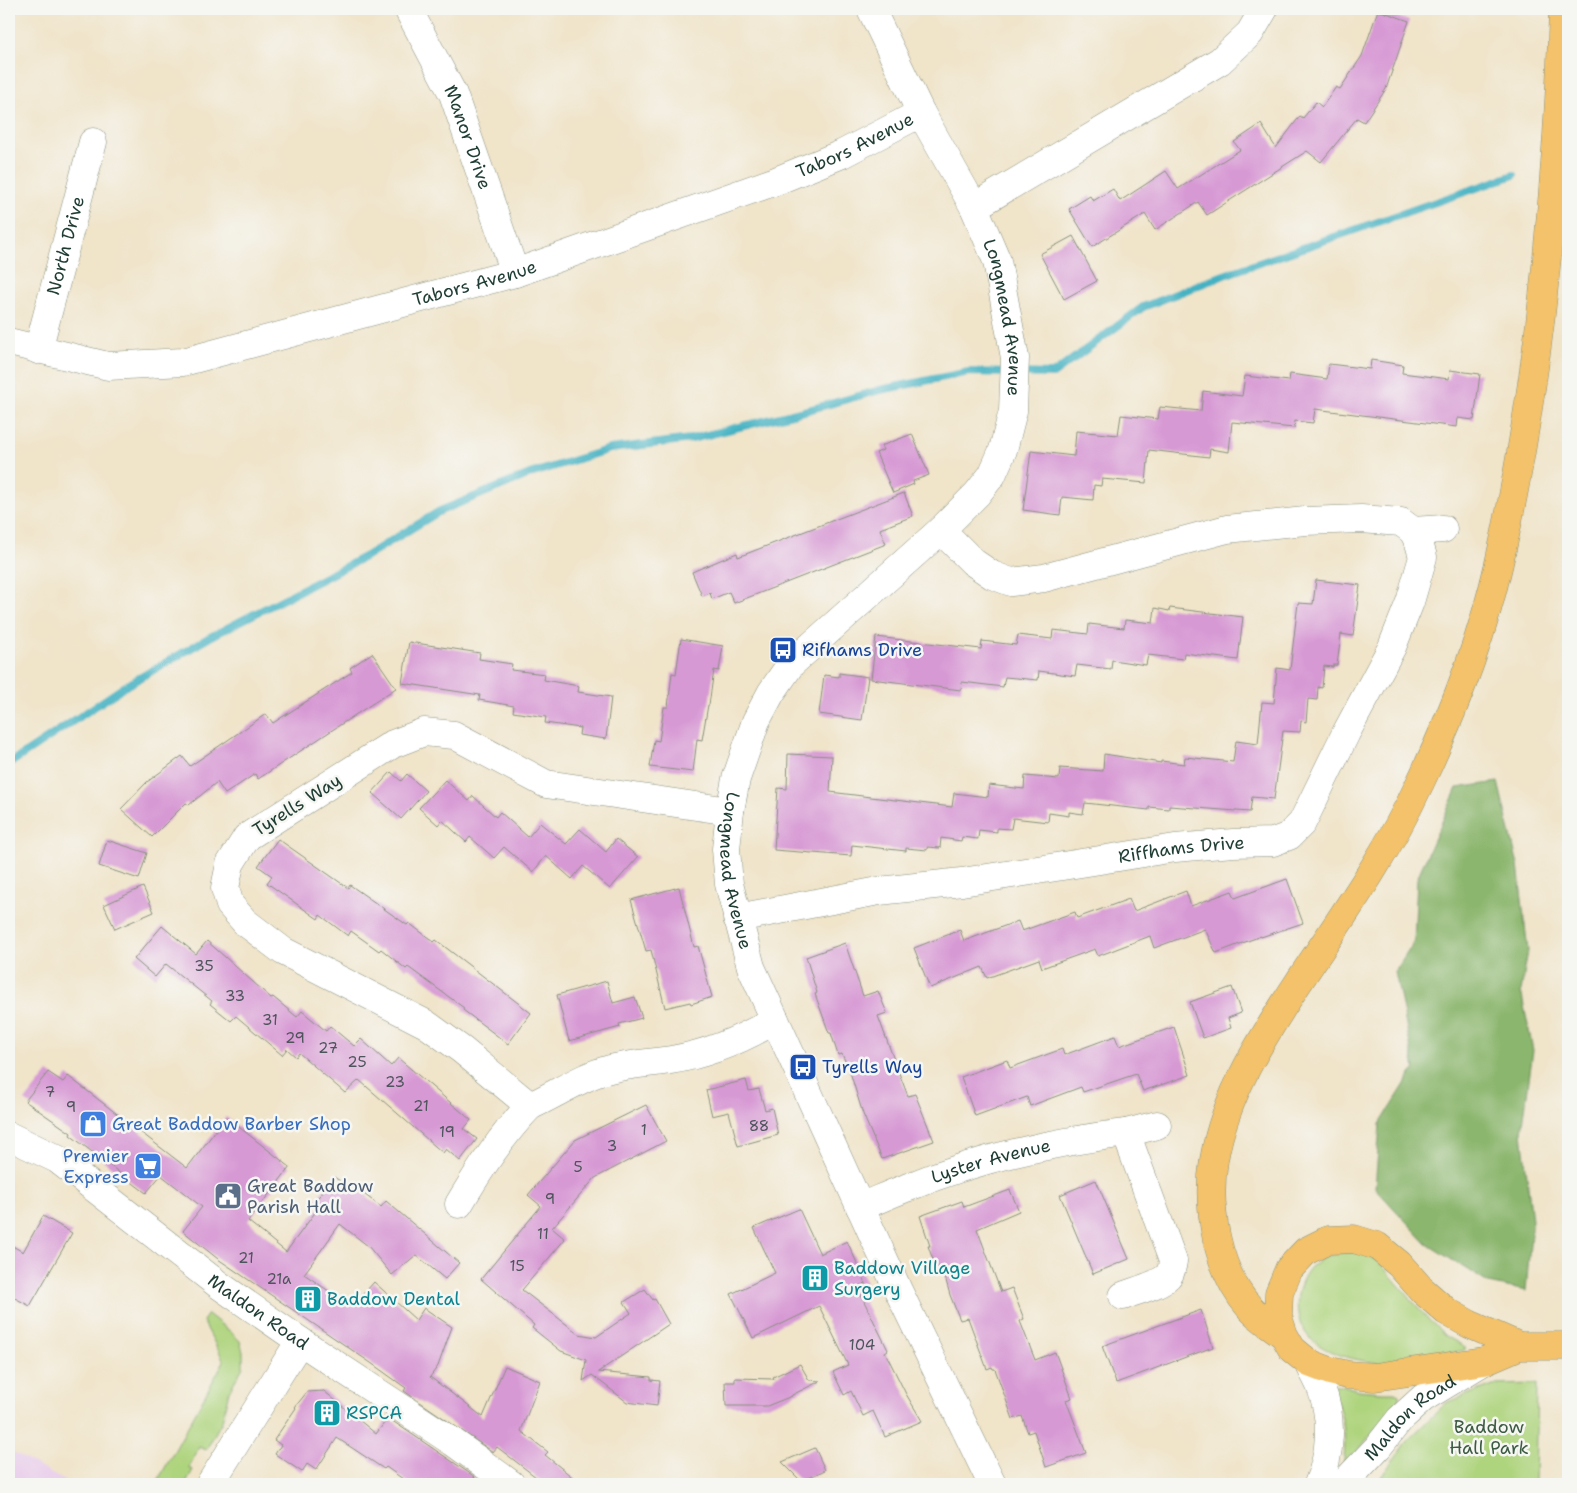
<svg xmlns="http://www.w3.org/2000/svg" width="1577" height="1493" font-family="'Shantell Sans',sans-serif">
	<rect width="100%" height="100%" fill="#f6f6f2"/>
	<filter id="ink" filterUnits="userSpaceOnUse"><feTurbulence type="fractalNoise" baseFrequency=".02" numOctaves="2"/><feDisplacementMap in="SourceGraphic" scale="10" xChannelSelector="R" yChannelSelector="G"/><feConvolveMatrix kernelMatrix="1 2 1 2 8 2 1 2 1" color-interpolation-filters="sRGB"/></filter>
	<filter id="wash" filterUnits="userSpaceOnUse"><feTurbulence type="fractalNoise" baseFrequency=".0096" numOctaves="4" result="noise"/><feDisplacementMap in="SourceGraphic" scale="20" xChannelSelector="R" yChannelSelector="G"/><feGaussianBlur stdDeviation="1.12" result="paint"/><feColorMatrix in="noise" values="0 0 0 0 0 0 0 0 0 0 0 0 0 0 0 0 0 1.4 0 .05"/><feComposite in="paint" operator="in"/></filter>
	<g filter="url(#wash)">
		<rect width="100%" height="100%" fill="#f0e4c9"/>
		<path fill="#ead1ec" d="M9 1450 70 1484H9Z"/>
		<path fill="#afd47e" stroke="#678859" d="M1349 1252 1365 1254 1377 1260 1429 1320 1446 1336 1465 1347V1350C1443 1354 1414 1362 1393 1363 1375 1364 1356 1360 1340 1355 1329 1351 1318 1346 1310 1338 1288 1316 1296 1271 1323 1258 1332 1254 1341 1253 1349 1252Z
			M208 1314 231 1332 240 1341 243 1352V1367L229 1391 222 1421 206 1450 199 1447 189 1468 193 1470 185 1484H156L224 1361 203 1321Z
			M1537 1384 1535 1484H1376L1407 1441 1446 1403 1493 1385Z
			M1335 1385H1340L1359 1390 1382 1392H1395L1399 1394V1400L1347 1464 1344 1462C1346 1432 1344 1420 1333 1392L1332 1388Z"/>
		<path fill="#8bb66d" stroke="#557a50" d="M1498 782 1518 865 1528 951 1521 991 1533 1050 1522 1132 1532 1221 1526 1291 1488 1283 1427 1244 1375 1188 1380 1124 1415 1068 1395 972 1414 942 1417 878 1457 788Z"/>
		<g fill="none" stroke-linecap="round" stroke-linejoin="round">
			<path stroke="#45b2c3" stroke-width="8" d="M9 764 124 687 210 637 368 555 440 511 530 474 610 449 691 439 808 410 880 390 969 372 1053 374 1143 307 1224 275 1514 175"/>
		</g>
		<g id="blocks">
			<path fill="#d799d4" d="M1378 10 1409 21 1386 89 1364 122 1357 118 1321 162 1307 151 1207 215 1198 202 1155 230 1145 214 1092 247 1069 209 1090 196 1093 201 1113 189 1120 201 1166 171 1178 189 1240 150 1234 142 1261 124 1276 148 1300 116 1303 118 1316 102 1322 107 1336 87 1340 89 1362 56Z
				M1073 236 1097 281 1064 299 1040 254Z
				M1371 360 1403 365 1402 373 1449 379 1450 370 1480 374 1474 420 1458 418 1457 427 1315 409 1313 423 1295 421 1294 428 1232 422 1229 452 1210 449 1209 457 1149 450 1146 483 1102 479 1101 486 1094 485 1093 500 1062 497 1060 515 1023 510 1031 451 1074 456 1076 431 1118 435 1121 415 1158 419 1160 407 1201 411 1203 391 1242 396 1245 376 1289 381 1290 374 1327 379 1329 364 1370 369Z
				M912 434 929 475 913 481 914 484 893 493 876 453 883 450 881 446Z
				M904 493 913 516 880 529 886 544 734 603 729 592 712 599 710 593 702 596 692 572 737 553 738 557Z
				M1316 580 1360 585 1353 636 1341 634 1337 665H1333V667L1324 666 1322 688 1318 687 1317 700 1308 699 1306 722 1301 721 1300 732 1283 731 1274 799 1252 797 1250 812 1169 806V809L1149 807V810L1085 803 1083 814 1069 812V816L1049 813 1048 822 1013 818 1011 829 997 828V832L979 830 978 839 962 837 961 841 941 838 940 848 927 847V850L906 848V851L852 845 851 856 774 850 778 788 787 789 788 754 832 756 830 792 952 807 954 793 988 797 989 785 1024 789 1025 776 1059 779 1060 768 1103 771 1104 754 1161 763V761L1184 764 1185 757 1233 762 1236 741 1258 744 1262 702 1274 703 1277 668 1290 670 1298 603 1313 604Z
				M1155 608 1169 611 1170 608 1243 617 1238 660 1184 653 1183 659 1148 655 1146 665 1112 660 1111 669 1077 665 1075 676 1039 671 1038 680 1005 677 1003 687 962 682 961 690 871 679 876 637 981 649 982 641 1016 645 1018 635 1052 639 1053 630 1088 634 1089 624 1124 628 1125 620 1153 623Z
				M681 639 723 646 719 671 714 670 709 705H708L702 740 697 739 693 772 650 767 654 740 659 741 664 707H668L672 673 676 674Z
				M409 642 480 653 479 659 512 664 511 670 545 674 544 680 579 686 578 692 611 697 606 739 579 735 580 728 545 723 546 717 513 712 514 706 479 700 480 695 402 683Z
				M372 653 396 688 258 779 255 774 225 794 217 782 189 805 186 803 152 837 121 809 147 782 182 756 190 766 266 714 273 723 352 672 350 668Z
				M839 673 868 677 862 720 819 714 824 675 839 677Z
				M391 772 401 781 407 774 426 791 401 819 372 793Z
				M445 780 469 801 473 796 496 817 500 812 528 837 540 823 566 844 580 829 606 852 616 839 638 857 610 889 583 866 572 879 546 856 533 872 504 847 494 858 470 837 466 842 442 820 438 825 419 808Z
				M278 839 348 888 350 885 407 925 409 923 434 942 436 940 531 1013 508 1044 463 1010 464 1008 408 967 406 969 381 949 379 951 351 931 348 936 320 915 318 919 267 883 272 876 258 866Z
				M107 840 147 853 139 879 99 866Z
				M1287 879 1303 923 1261 937V936L1216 953 1205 929 1154 948 1150 936 1098 956 1095 949 1042 968 1039 959 987 978 982 967 930 988 914 948 960 930 964 941 1018 921 1022 931 1075 912 1077 918 1129 899 1134 911 1186 891 1191 906 1232 891 1235 898Z
				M143 887 154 912 115 929 104 905Z
				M679 887 694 947 698 946 712 997 691 1004 690 1002 665 1008 651 950 646 951 631 900Z
				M162 926 196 954 207 941 271 998 273 997 297 1017 302 1011 326 1031 330 1026 354 1046 361 1039 391 1066 398 1058 471 1120 464 1129 477 1139 460 1161 446 1149 443 1153 359 1080 345 1093 299 1053 296 1057 287 1049 282 1055 236 1016 231 1021 210 1004 212 1001 166 964 155 977 134 959Z
				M845 943 863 996 878 991 887 1013 878 1016 897 1068 908 1096 915 1094 934 1141 882 1159 863 1114 850 1072 842 1054 838 1055 831 1033H829L815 994 817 993 806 957Z
				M607 981 613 1003 635 997 642 1018 619 1024 620 1027 569 1041 557 995Z
				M1232 987 1241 1013 1228 1018 1231 1028 1203 1038 1190 1002Z
				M1174 1027 1190 1075 1143 1091 1136 1074 1083 1092 1081 1087 1030 1106 1027 1097 975 1116 961 1077 1007 1060 1010 1068 1062 1049 1064 1055 1115 1036 1119 1046Z
				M48 1072 63 1082 68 1076 187 1168 226 1117 290 1167 248 1221 286 1252 322 1203 316 1200 334 1177 349 1187 351 1184 381 1207 386 1201 459 1263 445 1279 416 1255 392 1275 368 1246 340 1224 304 1274 352 1307 374 1282 416 1320 424 1308 452 1327 438 1366 430 1377 483 1417 505 1366 540 1381 521 1431 548 1452 545 1455 581 1484H545L497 1447 493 1452 404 1391 406 1388 371 1363 218 1259 183 1231 202 1207 161 1175 146 1193 70 1135 71 1133 25 1101Z
				M746 1080 749 1091 759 1089 765 1110 772 1108 778 1135 738 1146 729 1112 712 1116 706 1090Z
				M646 1105 666 1141 595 1178 552 1228 565 1239 522 1290 579 1334 596 1337 631 1313 624 1302 645 1289 653 1300 655 1299 669 1324 598 1372 651 1377V1380L660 1381 657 1406 627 1402 592 1375 583 1381 586 1360 561 1351 532 1328 534 1325 481 1279 541 1206 528 1195 575 1140Z
				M1096 1180 1129 1259 1093 1274 1060 1195Z
				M1010 1190 1019 1211 977 1229 1001 1292 1012 1288 1024 1319 1020 1321 1035 1360 1055 1352 1072 1398 1066 1400 1086 1453 1046 1467 1034 1431 1028 1433 1022 1416 1013 1419 995 1369H993L992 1367 987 1369 968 1318 960 1320 950 1295 942 1266 936 1268 928 1246H930L920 1216 962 1201 964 1207Z
				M799 1209 820 1254 847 1241 866 1283 857 1287 888 1350 885 1352 906 1394 922 1421 885 1437 873 1411 863 1416 851 1391 844 1395 833 1372 848 1365 819 1306 753 1338 731 1294 775 1273 754 1228Z
				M43 1216 72 1233 30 1306 9 1295V1244L23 1252Z
				M1201 1310 1213 1347 1116 1383 1102 1346Z
				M800 1364 809 1380 820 1381 792 1395V1396L767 1406H726L725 1382H735V1378L774 1379 773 1377Z
				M324 1391 376 1434 388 1418 475 1477 469 1484H410L386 1467 384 1469 337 1438 316 1470 307 1464 302 1472 275 1454 281 1445 274 1440 296 1408 295 1407 307 1392Z
				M815 1448 825 1470 801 1481 782 1462Z"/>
		</g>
	</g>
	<g filter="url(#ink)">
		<use href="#blocks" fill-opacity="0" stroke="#88907e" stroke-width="1"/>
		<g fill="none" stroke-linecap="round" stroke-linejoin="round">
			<defs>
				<g id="minor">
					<path id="s1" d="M408 9 453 94 515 273"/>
					<path id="s2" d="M871 9 921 113 974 207 997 261 1015 358 1013 411 1003 450 992 475 977 494 941 530 791 664 771 693 756 721 736 779 730 811 726 849 729 884 751 967 898 1290 992 1484"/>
					<path d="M974 207 1220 61 1250 33 1264 9"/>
					<path id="s3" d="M9 342 108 366 183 362 515 273 776 181 842 154 921 113"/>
					<path id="s4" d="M38 350 93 142"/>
					<path d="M1413 531 1443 529"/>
					<path d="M730 811 546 784 454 735 424 732 393 744 247 837 230 864 225 888 230 905 245 922 283 951 426 1024 462 1050 530 1106C557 1094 582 1076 610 1069 630 1064 651 1063 671 1060 708 1054 743 1039 775 1020"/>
					<path id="s5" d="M737 918 879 891 962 882 1175 848 1233 843 1273 842 1289 836 1302 823 1346 733 1392 647 1410 602 1423 557 1419 543 1413 531 1401 522 1361 519 1305 521 1227 529 1044 578 1011 582 992 575 973 562 941 530"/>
					<path d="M1126 1133 1157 1125"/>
					<path d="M459 1204C480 1169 502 1135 530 1106"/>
					<path id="s6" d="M860 1207C875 1201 890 1194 906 1188 976 1159 1052 1142 1126 1133L1173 1261C1172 1266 1172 1272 1168 1276 1159 1285 1135 1291 1123 1296"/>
					<path d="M210 1484 300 1341"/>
				</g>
				<g id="tertiary">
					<path id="s7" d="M9 1136 57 1159 219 1285 300 1341 453 1442 511 1484"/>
					<path d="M1309 1363C1313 1372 1318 1380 1321 1388 1333 1418 1331 1455 1318 1484"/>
					<path id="s8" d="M1343 1484 1378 1447 1400 1419 1423 1398 1484 1361"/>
				</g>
				<path id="primary" d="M1284 1335C1272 1326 1260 1319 1250 1308 1217 1271 1206 1208 1214 1160 1225 1094 1264 1035 1300 980 1342 917 1387 854 1419 785 1453 714 1482 639 1499 563 1517 484 1530 403 1540 323 1552 218 1560 114 1563 9
					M1519 1346 1469 1324 1446 1311 1422 1290 1399 1264 1377 1246 1354 1239 1328 1240 1306 1251 1289 1269 1279 1293 1278 1317 1284 1335 1292 1349 1309 1363 1330 1371 1348 1375 1375 1377 1484 1361 1519 1346H1568"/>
			</defs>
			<use href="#minor" stroke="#88907e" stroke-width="29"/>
			<use href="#tertiary" stroke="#88907e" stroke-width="29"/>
			<use href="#primary" stroke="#88907e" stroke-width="29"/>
			<use href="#minor" stroke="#fff" stroke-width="28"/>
			<use href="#tertiary" stroke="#fff" stroke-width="28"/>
			<use href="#primary" stroke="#f3c26a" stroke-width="28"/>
		</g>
	</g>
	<defs>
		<symbol id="bus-square" viewBox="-11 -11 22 22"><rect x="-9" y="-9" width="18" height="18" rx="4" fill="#1a4fb4" stroke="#f6f6f2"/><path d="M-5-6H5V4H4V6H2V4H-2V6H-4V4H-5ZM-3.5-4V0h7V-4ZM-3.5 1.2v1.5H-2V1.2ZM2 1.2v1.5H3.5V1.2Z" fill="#fff"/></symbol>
		<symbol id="shop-square" viewBox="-11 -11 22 22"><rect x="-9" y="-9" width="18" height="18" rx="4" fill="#3f7fe0" stroke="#f6f6f2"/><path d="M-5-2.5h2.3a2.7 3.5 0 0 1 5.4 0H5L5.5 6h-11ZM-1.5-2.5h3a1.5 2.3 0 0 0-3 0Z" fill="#fff"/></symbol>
		<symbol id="supermarket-square" viewBox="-11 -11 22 22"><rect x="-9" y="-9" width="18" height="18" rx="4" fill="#3f7fe0" stroke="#f6f6f2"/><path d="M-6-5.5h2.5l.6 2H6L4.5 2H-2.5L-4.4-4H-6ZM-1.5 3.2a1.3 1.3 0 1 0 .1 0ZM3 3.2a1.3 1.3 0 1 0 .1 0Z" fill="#fff"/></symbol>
		<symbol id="civic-square" viewBox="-11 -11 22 22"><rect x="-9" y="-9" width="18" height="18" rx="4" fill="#5c6f8a" stroke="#f6f6f2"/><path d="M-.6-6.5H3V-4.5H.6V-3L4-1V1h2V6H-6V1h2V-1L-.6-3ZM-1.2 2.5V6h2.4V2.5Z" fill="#fff"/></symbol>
		<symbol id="building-square" viewBox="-11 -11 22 22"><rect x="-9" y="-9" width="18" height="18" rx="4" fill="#0f9aa8" stroke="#f6f6f2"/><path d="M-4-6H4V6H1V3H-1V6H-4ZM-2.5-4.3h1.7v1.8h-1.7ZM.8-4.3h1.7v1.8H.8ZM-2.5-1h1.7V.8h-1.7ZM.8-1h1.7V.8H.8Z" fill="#fff"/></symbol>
	</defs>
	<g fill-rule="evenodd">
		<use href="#bus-square" x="767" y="634" width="32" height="32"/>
		<use href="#bus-square" x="787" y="1051" width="32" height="32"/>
		<use href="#shop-square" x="77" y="1108" width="32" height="32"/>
		<use href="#supermarket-square" x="132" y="1150" width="32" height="32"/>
		<use href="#civic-square" x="212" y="1180" width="32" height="32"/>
		<use href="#building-square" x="799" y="1262" width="32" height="32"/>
		<use href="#building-square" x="292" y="1283" width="32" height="32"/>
		<use href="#building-square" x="311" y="1397" width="32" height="32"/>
	</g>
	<g text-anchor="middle" stroke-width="5" stroke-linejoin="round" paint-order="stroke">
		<g font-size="15" fill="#4d545c">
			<text x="204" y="971">35</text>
			<text x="235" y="1001">33</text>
			<text x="270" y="1025">31</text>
			<text x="295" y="1043">29</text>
			<text x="328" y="1053">27</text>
			<text x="357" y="1067">25</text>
			<text x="395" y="1087">23</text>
			<text x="50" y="1097">7</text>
			<text x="421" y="1111">21</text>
			<text x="71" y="1112">9</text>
			<text x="759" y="1131">88</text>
			<text x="644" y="1135">1</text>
			<text x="447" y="1137">19</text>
			<text x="612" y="1151">3</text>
			<text x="578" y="1172">5</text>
			<text x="550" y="1204">9</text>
			<text x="543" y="1239">11</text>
			<text x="246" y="1263">21</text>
			<text x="517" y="1271">15</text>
			<text x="279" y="1284">21a</text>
			<text x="862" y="1350">104</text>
		</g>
		<g font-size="18" fill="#1f3d34" stroke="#f6f6f2">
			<text dy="6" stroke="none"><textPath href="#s1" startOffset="142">Manor Drive</textPath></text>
			<text dy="6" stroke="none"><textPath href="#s3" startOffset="884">Tabors Avenue</textPath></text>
			<text dy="6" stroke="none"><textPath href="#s4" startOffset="108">North Drive</textPath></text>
			<text dy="6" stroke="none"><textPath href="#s3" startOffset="479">Tabors Avenue</textPath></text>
			<text dy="6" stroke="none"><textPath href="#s2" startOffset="339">Longmead Avenue</textPath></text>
			<text transform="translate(297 805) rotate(-32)" y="6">Tyrells Way</text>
			<text dy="6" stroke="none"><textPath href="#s5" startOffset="450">Riffhams Drive</textPath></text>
			<text dy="6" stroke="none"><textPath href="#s2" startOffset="999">Longmead Avenue</textPath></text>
			<text dy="6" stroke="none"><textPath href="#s6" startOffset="139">Lyster Avenue</textPath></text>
			<text dy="6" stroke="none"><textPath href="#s7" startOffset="306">Maldon Road</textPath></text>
			<text dy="6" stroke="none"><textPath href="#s8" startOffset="95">Maldon Road</textPath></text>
		</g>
		<g font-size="18" fill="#164399" stroke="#f6f6f2" text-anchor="start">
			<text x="802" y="656">Rifhams Drive</text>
			<text x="822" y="1073">Tyrells Way</text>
		</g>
		<g font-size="18" fill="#366cbe" stroke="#f6f6f2" text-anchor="start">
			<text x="112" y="1130">Great Baddow Barber Shop</text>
			<text x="129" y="1162" text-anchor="end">Premier<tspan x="129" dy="21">Express</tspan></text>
		</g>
		<g font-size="18" fill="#4e5e75" stroke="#f6f6f2" text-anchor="start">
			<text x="247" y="1192">Great Baddow<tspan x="247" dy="21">Parish Hall</tspan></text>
		</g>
		<g font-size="18" fill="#0d838f" stroke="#f6f6f2" text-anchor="start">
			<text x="834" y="1274">Baddow Village<tspan x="834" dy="21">Surgery</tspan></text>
			<text x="327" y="1305">Baddow Dental</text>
			<text x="346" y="1419">RSPCA</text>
		</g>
		<g font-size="18" fill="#3c5b43" stroke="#f6f6f2">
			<text x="1489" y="1433">Baddow<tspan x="1489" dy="21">Hall Park</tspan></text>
		</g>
	</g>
	<rect width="1577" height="1493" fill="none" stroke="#f6f6f2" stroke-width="30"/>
</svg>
